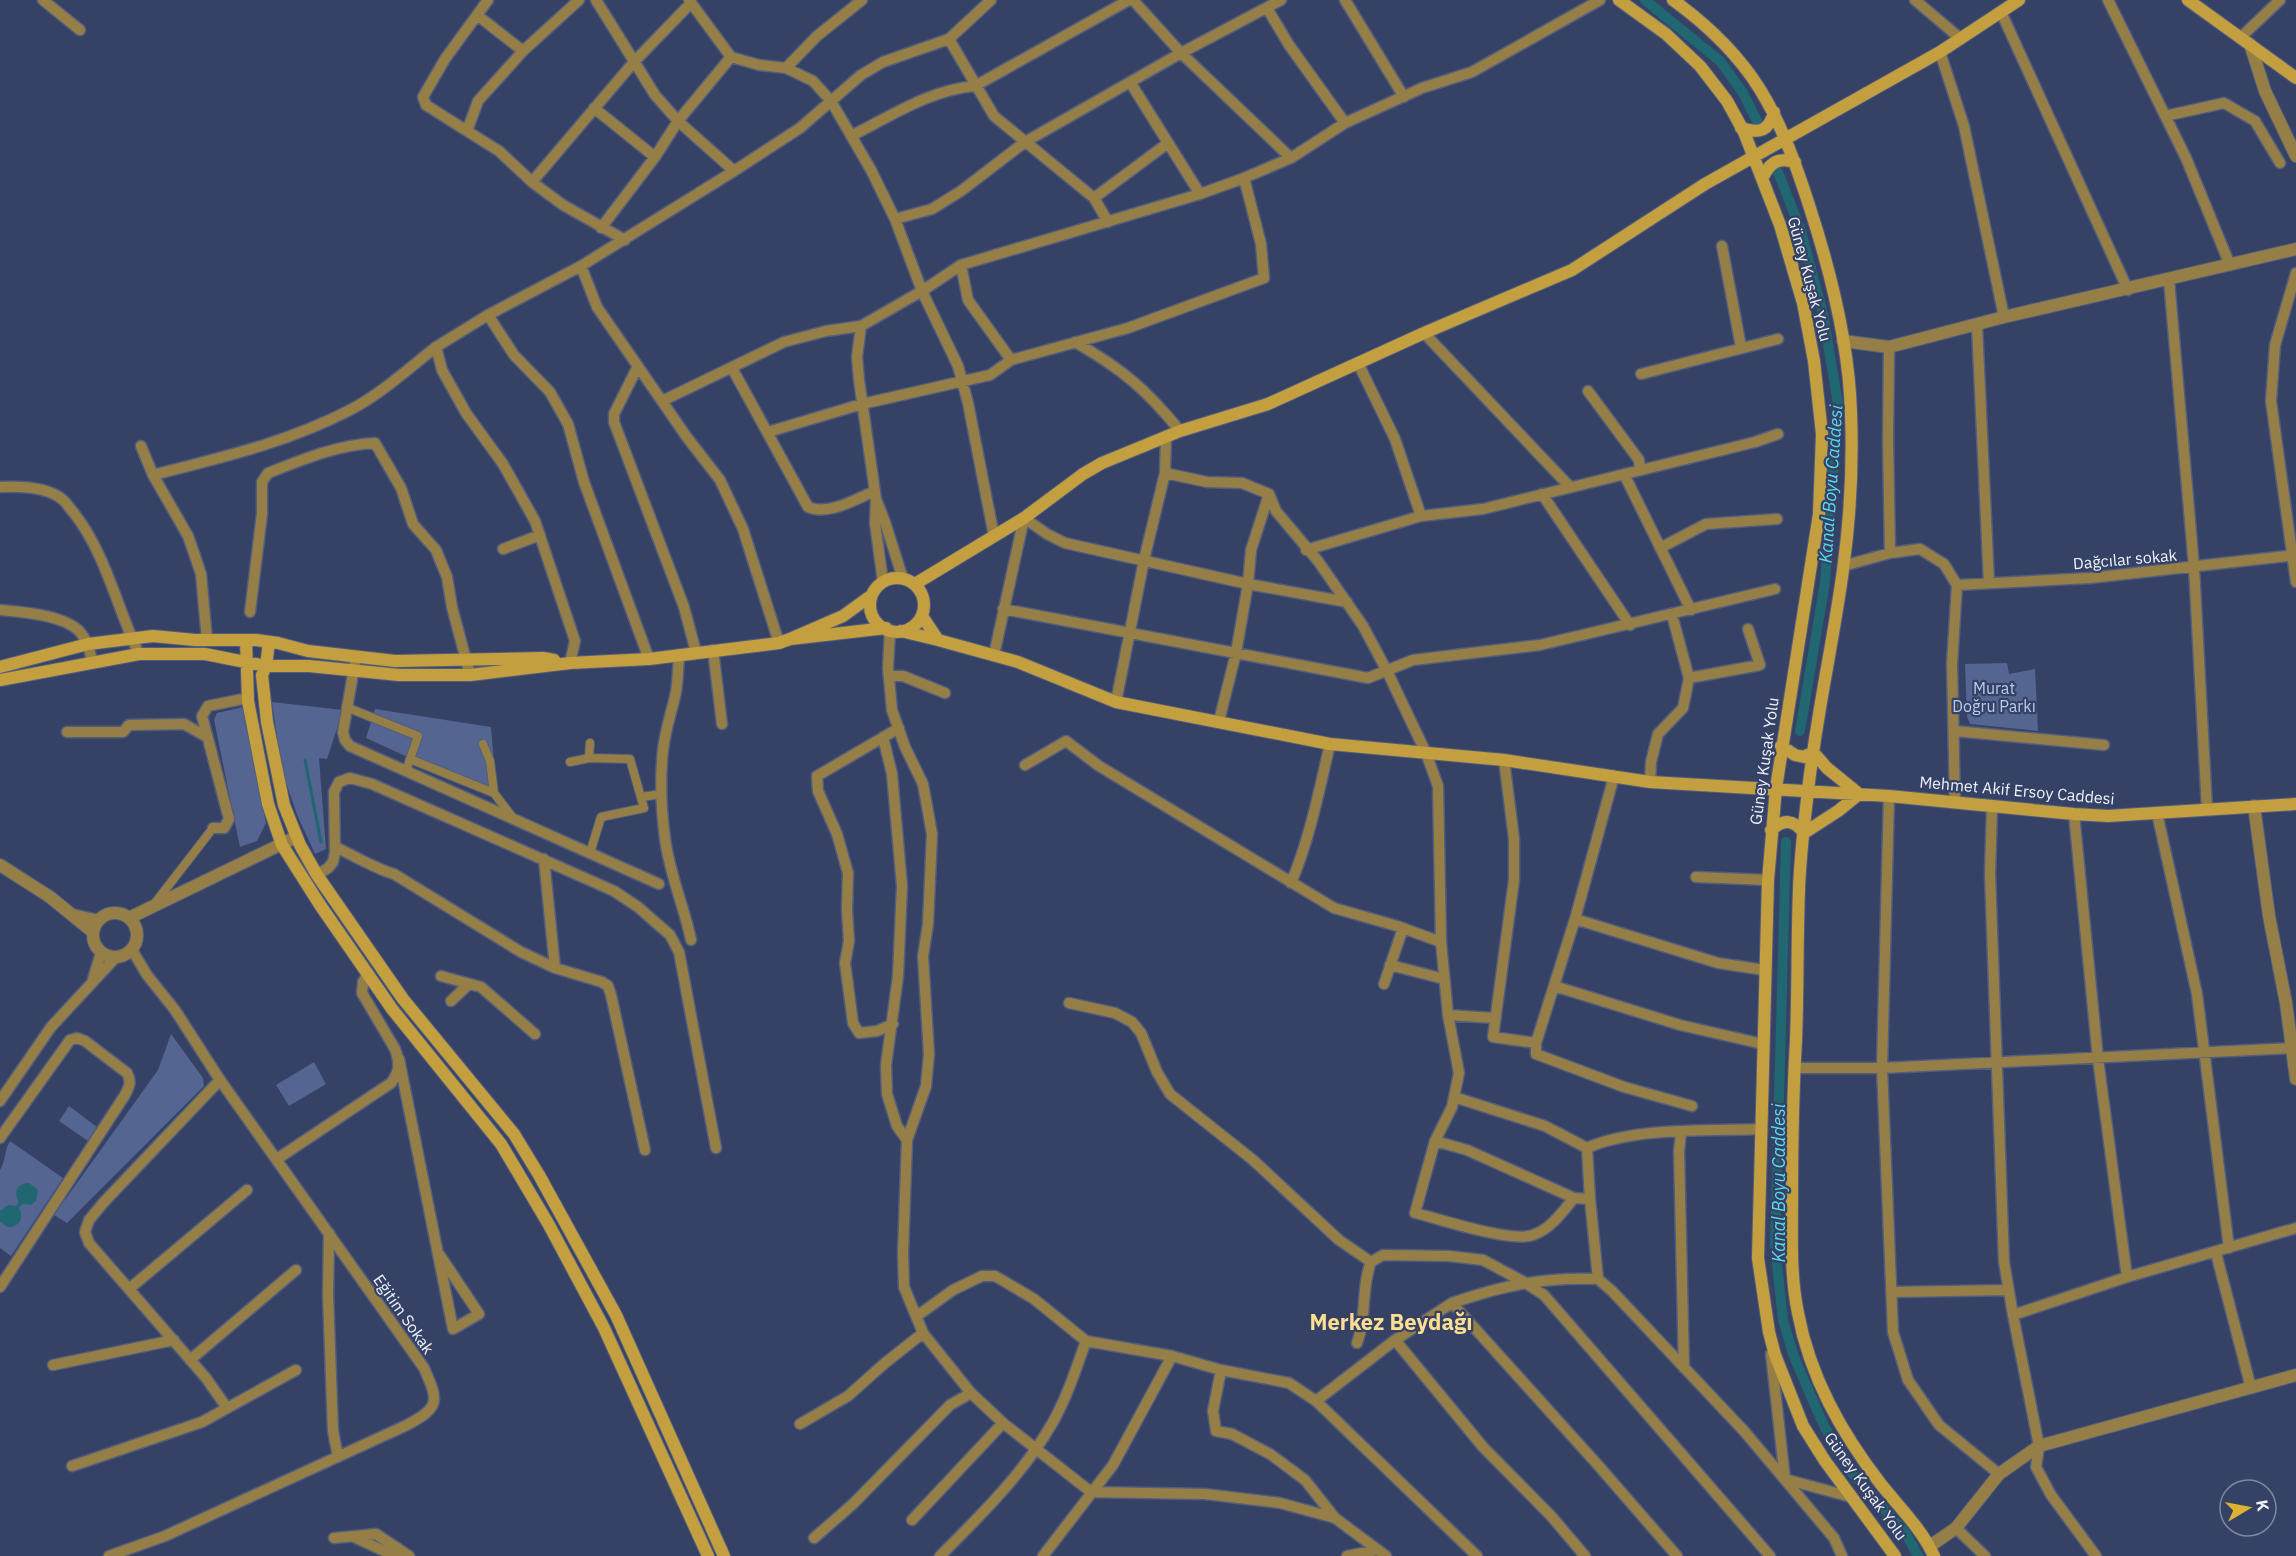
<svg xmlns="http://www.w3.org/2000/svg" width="2296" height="1556" font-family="'IBM Plex Sans',sans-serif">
	<rect width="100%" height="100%" fill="#354265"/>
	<path fill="#546591" d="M2007 663 2009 674 2035 669 2038 731 1970 724 1967 717 1965 664Z
		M272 702 343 710 327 759 319 758 326 849 315 854 298 817 282 772Z
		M243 707 266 823 257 841 240 847 214 720 217 713Z
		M375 709 491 727 497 798 366 738Z
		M171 1034 203 1078 204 1086 67 1223 54 1215 158 1070Z
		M314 1062 326 1084 289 1106 276 1085Z
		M69 1106 97 1127 88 1141 59 1121Z
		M10 1141 63 1178 11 1256 0 1248V1170C6 1160 4 1150 10 1141Z"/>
	<path fill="#206771" d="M29 1183 38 1190 36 1201 31 1205 22 1204 19 1208C25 1219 18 1228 7 1227L0 1221V1211L8 1205 16 1206 19 1202C13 1192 17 1183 29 1183Z"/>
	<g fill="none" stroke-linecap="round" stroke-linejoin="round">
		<path stroke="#206771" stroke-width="3" d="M305 760 321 842"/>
		<path stroke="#206771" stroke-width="10" d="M1645 0 1720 61 1743 93 1758 123
			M1778 172 1801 231 1823 314 1838 404 1825 582 1800 731
			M1786 842 1775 1246 1783 1320 1794 1357 1824 1426 1852 1473 1906 1534 1918 1556"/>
		<defs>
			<path id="pedestrian" d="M346 707 418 736 406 771
				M590 743 589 758 630 759 644 808 601 817 590 853
				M483 744 490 761 494 793 513 818
				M410 759 494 793
				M570 762 589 758
				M641 797 662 794
				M155 903 213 828"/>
			<path id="minor" d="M43 0 80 30
				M579 0 523 51 478 101 467 131 499 151 532 182 563 205 625 240
				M596 0 655 95 678 121 734 171
				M689 0 731 57 759 65 786 68 813 81 831 101 871 170 895 219 922 291 958 366 968 403 994 536
				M1133 0 1181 53 1291 158
				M1345 0 1404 97
				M1915 0 1961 39
				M2108 0 2186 158 2230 265
				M1267 8 1289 45 1345 123
				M2001 12 2128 290
				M477 15 523 51
				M2240 38 2280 0
				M949 39 994 116 1094 198 1108 222
				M1940 52 1964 126 2004 317
				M786 68 817 36 862 0
				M1130 82 1200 194
				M594 108 655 157
				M2165 116 2224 103 2255 121 2280 163
				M467 131 426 105 423 97 445 59 488 0
				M851 136C891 116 929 90 975 86L1129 0
				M532 182 633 63 691 3
				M1094 198 1168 143
				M895 219 932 209 961 191 1025 142 1181 53 1281 0
				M601 228 655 157 678 121 731 57
				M1722 246 1741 347
				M961 265 968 300 1011 360
				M581 266 597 307 686 436 720 480 743 529 779 643
				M2296 273 2275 345 2271 401 2296 582
				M2169 280 2194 567 2207 809
				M488 315 514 355 550 392 568 424 584 482 649 659
				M861 326 857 357 859 380 876 499
				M1977 326 1989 583
				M1424 333 1570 487
				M1075 342C1122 369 1146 389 1180 431
				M1889 347 1888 441 1890 553
				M1358 363 1395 439 1421 516
				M638 366 614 414V422L684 607 696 652
				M732 368 808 507C828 516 856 499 875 491
				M1641 374 1778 339
				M1588 391 1639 460 1640 469
				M662 401 784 342 826 331 861 326 922 291 961 265 1200 194 1244 178 1291 158 1345 123 1422 88 1472 72 1600 0
				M768 432 862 404 990 375 1011 360 1128 328 1264 278 1261 244 1244 178
				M141 446 153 475 188 536 195 556 201 574 207 640
				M1165 473 1207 482 1242 483 1269 494 1276 511 1318 561 1363 626 1387 671 1426 753 1438 786 1441 942 1448 1015 1459 1073 1452 1107 1435 1141 1415 1213C1440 1219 1511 1243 1533 1235 1551 1229 1563 1211 1574 1198
				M1624 474 1691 610
				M153 475C223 457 286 443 350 410 381 394 409 368 436 347
				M0 487C19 486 46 486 62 499 66 502 70 509 74 513 106 554 117 608 139 654
				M1542 494 1630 625
				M1660 548 1706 524 1777 519
				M503 549 540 535
				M1306 550 1421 516 1483 509 1755 442 1778 434
				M1843 566 1890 553 1920 549 1944 564 1957 585 1952 664 1955 803
				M883 582 875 523 876 499 885 522 903 579
				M1957 585 2090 578 2296 555
				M1003 609 1368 678 1413 660 1540 645 1775 589
				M0 610C22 612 65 615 80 632 88 641 90 651 92 662
				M250 612 262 514V482L268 473C304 459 337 445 375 443L401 488 413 524 436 550 447 577 452 607 470 675
				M890 630 888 668 892 710 905 747 923 784 932 834 928 924 923 956 929 1054 926 1086 907 1140 903 1253 904 1287 923 1333 971 1393 1003 1423 1091 1492 1205 1494 1280 1503 1335 1518 1386 1556
				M713 650 722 724
				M679 655C678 667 678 680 676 692 672 711 665 730 663 750 660 778 661 809 665 838 669 873 684 906 691 940
				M994 655 1024 518 1047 534 1065 543 1248 584 1347 602
				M355 662 343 732 345 740 350 746 659 884
				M570 663 575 641 535 521 503 464 466 413 442 370 436 347 488 315 581 266 734 171 800 128 861 75 883 62 949 39 991 0
				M889 676H903L945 693
				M1689 678 1760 665 1748 629
				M1116 702 1144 560 1165 473 1166 436
				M1219 721 1236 653 1248 584 1251 550 1269 494
				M1955 731 2104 745
				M67 732H123L129 725 184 724 207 737
				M883 737 892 774 902 886 898 976 886 1065 887 1094 897 1126 907 1140
				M1504 760 1514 839V880L1493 1037 1536 1043
				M1025 765 1066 741 1099 766 1334 908 1397 926 1441 942
				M1614 776 1575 919 1536 1043V1054L1624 1087 1692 1106
				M1650 782 1651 762 1658 734 1683 708 1689 678 1672 615
				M1889 796 1882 1068 1893 1332 1908 1380 1939 1425 1999 1474
				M1992 807 1990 874 2004 1262 2013 1315
				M2157 813 2197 994 2229 1248
				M2074 814 2098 1059 2127 1277
				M213 828H224L229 819 202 716 208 706 248 698
				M335 847C355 856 374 868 394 874L521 952 555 968 602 982 608 986 611 995 645 1150
				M544 859 555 968
				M317 875 328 868 333 862 335 853 334 792 339 782 350 778 372 784 614 891 638 907 670 935 679 952 716 1148
				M1696 877 1768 880
				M1291 883C1310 838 1319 791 1330 744
				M71 914 98 920
				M1575 919 1718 963 1764 970
				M1390 965 1444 979
				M441 976 481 987 535 1034
				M93 979 101 953
				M1384 984 1403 928
				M1554 986 1680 1025 1763 1044
				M451 1001 469 984
				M1069 1003 1115 1013 1132 1022 1141 1033 1157 1072 1170 1094 1253 1160 1339 1240 1371 1262
				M1448 1015 1494 1018
				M893 1024 877 1031 859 1033 853 1023 845 963 849 941 847 910 848 873 837 834 818 791 817 776 899 728
				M399 1059 453 1329 479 1314 439 1254
				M1794 1068H1882L2292 1048
				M220 1080 104 1202 89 1220 85 1232 89 1243 206 1378 227 1408
				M1454 1097 1545 1126 1587 1148
				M0 1101 51 1027 115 958
				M1681 1133 1679 1151 1684 1368
				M0 1138 70 1040 77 1038 85 1041 127 1073C132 1082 129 1087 125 1095L0 1287
				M1435 1141 1467 1150 1574 1198 1590 1199 1598 1279
				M277 1159 391 1083C400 1071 400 1063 395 1049L362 993 363 982 368 975
				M1590 1199 1587 1148C1634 1127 1709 1131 1761 1129
				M329 1233 328 1295 333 1431 338 1457
				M2216 1253 2251 1388
				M129 1289 247 1190
				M1892 1292 2008 1290
				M1452 1303C1505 1285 1542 1277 1598 1279L1612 1291 1744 1431 1834 1538 1842 1556
				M917 1316 953 1290 982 1276H995L1034 1299 1086 1341 1172 1356 1221 1370 1289 1383 1316 1401 1395 1340 1452 1303 1597 1464 1677 1556
				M1395 1340 1483 1447 1552 1517 1585 1556
				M1357 1343C1367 1317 1361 1287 1371 1262L1383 1255 1449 1256 1483 1260 1524 1282 1544 1295 1770 1556
				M1771 1354 1785 1479 1851 1497
				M190 1360 296 1270
				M53 1365 174 1340
				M1221 1370 1213 1411 1216 1431 1232 1434 1270 1454 1305 1480 1335 1518
				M1316 1401 1477 1556
				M800 1424 848 1396 885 1363 923 1333
				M72 1466 202 1422 296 1370
				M912 1520 1003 1423
				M1956 1528 1985 1556
				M354 1537 395 1556
				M334 1538 376 1534 409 1556
				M814 1538 853 1504 950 1405 971 1393
				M109 1556 165 1536 407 1425C440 1407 439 1402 424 1368L220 1080 175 1010 147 975 132 950
				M940 1556C981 1515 1024 1473 1053 1422 1067 1397 1076 1369 1086 1341
				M1043 1556 1113 1465 1172 1356
				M1347 1556 1377 1550
				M2096 1556 2051 1495 2036 1467 2039 1446 2013 1315 2127 1277 2296 1228"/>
			<path id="tertiary" d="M2250 44 2265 91 2296 156
				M1843 341 1889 347 2004 317 2296 249
				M2254 806 2269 916 2286 1003 2296 1079
				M0 865 50 897 93 932
				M93 935a22 22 0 1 1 44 0a22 22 0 1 1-44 0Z
				M129 918 296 837
				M1930 1546 1956 1528 1999 1474 2039 1446 2296 1375"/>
			<path id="secondary" d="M1619 0 1666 34 1700 66 1727 101 1744 132 1780 225 1803 303 1814 361 1822 434 1819 514 1776 788 1768 880 1758 1258 1769 1332 1775 1355 1803 1426 1825 1461 1895 1556
				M1673 0C1753 58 1778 110 1808 202 1830 269 1849 342 1851 413 1853 464 1850 519 1843 570 1833 644 1816 717 1808 791 1804 824 1800 857 1799 890 1797 940 1798 990 1796 1040 1793 1092 1792 1145 1792 1197 1792 1236 1790 1275 1798 1313 1810 1377 1841 1432 1880 1483 1899 1507 1921 1528 1934 1556
				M2188 0 2296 78
				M1741 128C1760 134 1769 131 1774 112
				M1763 177C1770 162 1779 157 1795 162
				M870 605a27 27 0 1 1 54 0a27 27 0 1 1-54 0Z
				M915 584 1024 518 1083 474 1102 463 1180 431 1268 404 1424 333 1572 270 1705 184 1940 52 2019 0
				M872 595 843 616 790 639 886 628
				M901 631 938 640 922 616
				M246 640 248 701 268 804 282 845 320 905 392 1009 501 1144 549 1225 604 1328 708 1556
				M938 640 1018 662 1116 702 1330 744 1504 760 1650 782 1889 796 2074 814 2108 816 2296 804
				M269 642 266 666 262 675 267 722 284 805 300 845 317 875 403 999 514 1134 539 1175 616 1315 724 1556
				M0 667 88 644 153 636 195 640H256L278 643 308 651 395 661 543 658 554 660
				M0 680 139 654H205L266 666H309L399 675H470L570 663 649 659 779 643 790 639
				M1771 830C1784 819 1793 819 1804 833L1838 811 1859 794 1827 768 1813 752 1804 757 1795 755 1781 746"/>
		</defs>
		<use href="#pedestrian" stroke="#535e7d" stroke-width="10"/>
		<use href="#minor" stroke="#535e7d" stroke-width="13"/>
		<use href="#tertiary" stroke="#535e7d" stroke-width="14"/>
		<use href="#secondary" stroke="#535e7d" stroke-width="14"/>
		<use href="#pedestrian" stroke="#967f47" stroke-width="8"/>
		<use href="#minor" stroke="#967f47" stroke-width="10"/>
		<use href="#tertiary" stroke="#967f47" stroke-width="12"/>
		<use href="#secondary" stroke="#c39f40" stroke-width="12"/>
	</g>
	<g text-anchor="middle" stroke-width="4.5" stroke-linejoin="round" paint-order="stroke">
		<g font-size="16" fill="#eef2fb" stroke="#354265">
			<text transform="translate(1810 279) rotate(75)" y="6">Güney Kuşak Yolu</text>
			<text transform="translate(2125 559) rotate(-5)" y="6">Dağcılar sokak</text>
			<text transform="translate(1764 761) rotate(-82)" y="6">Güney Kuşak Yolu</text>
			<text transform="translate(2017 790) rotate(5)" y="6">Mehmet Akif Ersoy Caddesi</text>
			<text transform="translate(404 1314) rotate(55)" y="6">Eğitim Sokak</text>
			<text transform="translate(1866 1486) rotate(54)" y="6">Güney Kuşak Yolu</text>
		</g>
		<g font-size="16" fill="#b9c9f1" stroke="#354265">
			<text x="1994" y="694">Murat<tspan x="1994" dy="18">Doğru Parkı</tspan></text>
		</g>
		<g font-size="18" font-style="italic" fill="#57dcee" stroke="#354265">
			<text transform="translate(1831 484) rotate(-86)" y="6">Kanal Boyu Caddesi</text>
			<text transform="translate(1779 1183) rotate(-90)" y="6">Kanal Boyu Caddesi</text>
		</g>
		<g font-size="22" font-weight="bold" fill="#fdde92" stroke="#354265">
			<text x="1391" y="1330">Merkez Beydağı</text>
		</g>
	</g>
	<g transform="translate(2248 1508) rotate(80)"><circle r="28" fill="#354265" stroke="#7f88a1" stroke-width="1.5"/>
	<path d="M0-4.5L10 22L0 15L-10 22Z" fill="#deb133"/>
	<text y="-9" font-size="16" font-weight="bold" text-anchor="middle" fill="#eef2fb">K</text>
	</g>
</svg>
